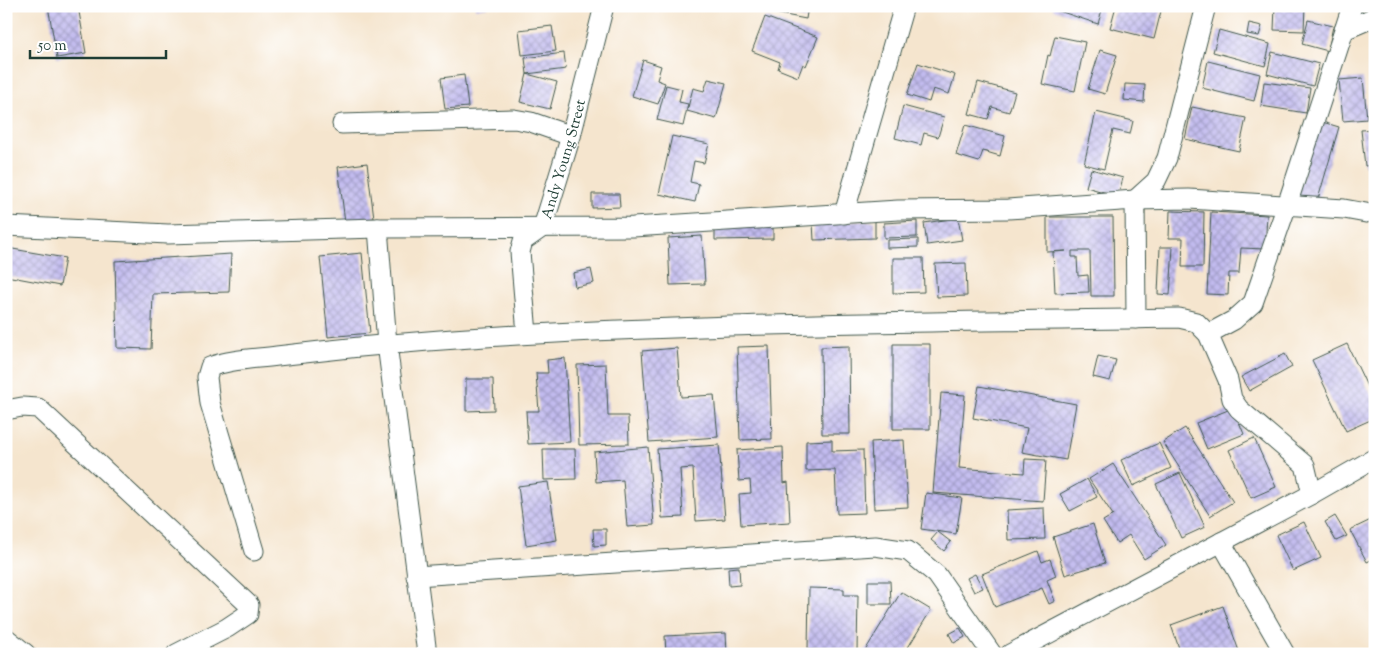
<svg xmlns="http://www.w3.org/2000/svg" width="1381" height="660" font-family="'Sorts Mill Goudy',serif">
	<defs>
		<pattern id="building-cross-hatch" width="8" height="8" patternUnits="userSpaceOnUse" patternTransform="scale(1.25)"><rect width="8" height="8" fill="#c2bbef"/><path d="M0 0l8 8M0 8l8-8" fill="none" stroke="#9d99c2"/></pattern>
	</defs>
	<rect width="100%" height="100%" fill="#fff"/>
	<filter id="ink" filterUnits="userSpaceOnUse"><feTurbulence type="fractalNoise" baseFrequency=".02" numOctaves="2"/><feDisplacementMap in="SourceGraphic" scale="10" xChannelSelector="R" yChannelSelector="G"/><feConvolveMatrix kernelMatrix="1 2 1 2 8 2 1 2 1" color-interpolation-filters="sRGB"/></filter>
	<filter id="wash" filterUnits="userSpaceOnUse"><feTurbulence type="fractalNoise" baseFrequency=".0096" numOctaves="4" result="noise"/><feDisplacementMap in="SourceGraphic" scale="20" xChannelSelector="R" yChannelSelector="G"/><feGaussianBlur stdDeviation="1.12" result="paint"/><feColorMatrix in="noise" values="0 0 0 0 0 0 0 0 0 0 0 0 0 0 0 0 0 1.4 0 .05"/><feComposite in="paint" operator="in"/></filter>
	<g filter="url(#wash)">
		<rect width="100%" height="100%" fill="#f5e5ce"/>
		<g id="blocks">
			<path fill="url(#building-cross-hatch)" d="M48 6H78L86 53 57 58Z
				M475 6H488V7L475 9Z
				M770 6H808L806 19 769 12Z
				M1054 6H1103L1098 24 1053 9Z
				M1116 6 1162 7 1154 39 1110 28Z
				M1275 6H1305L1304 31 1274 30Z
				M765 17 818 37 806 66 803 64 798 77 778 69 780 62 752 51Z
				M1308 20 1333 26 1328 51 1302 44Z
				M1249 23 1262 26 1259 36 1247 34Z
				M552 26 556 51 522 55 519 30Z
				M1219 30 1270 44 1265 66 1213 52Z
				M1055 36 1085 42 1075 91 1042 84 1048 55 1050 56Z
				M1100 50 1117 55 1105 94 1088 89Z
				M1272 52 1319 64 1313 86 1267 74Z
				M564 53 566 69 527 74 525 58Z
				M643 60 661 66 657 80 665 83 658 104 632 96Z
				M1208 61 1260 74 1254 101 1202 88Z
				M918 63 955 75 949 94 933 89 929 102 907 95Z
				M527 74 557 82 550 109 520 102Z
				M464 75 468 107 445 109 441 78Z
				M1363 78 1367 119 1343 121 1339 80Z
				M708 79 726 83 716 119 687 111 693 88 704 91Z
				M978 82 1015 92 1009 112 992 107 988 119 969 114Z
				M1264 82 1310 88 1306 113 1261 106Z
				M1125 84 1145 85 1144 102 1124 100Z
				M666 85 682 89 679 102 688 104 683 126 657 120Z
				M903 106 944 117 938 137 924 133 921 145 895 138Z
				M1192 107 1246 118 1239 151 1185 139Z
				M1096 112 1133 121 1130 134 1113 130 1104 169 1084 164Z
				M1319 121 1339 127 1316 206 1296 200Z
				M965 125 1005 136 1000 156 983 151 979 162 956 155Z
				M1375 129V165L1365 166 1361 130Z
				M672 136 709 144 704 163 694 161 690 182 699 184 695 202 659 194Z
				M367 163 374 218 345 222 338 167Z
				M1091 169 1123 178 1118 196 1086 187Z
				M592 194H619L620 207 592 208Z
				M1170 211 1204 212 1203 267H1182L1183 238H1169Z
				M1211 212 1267 215 1265 249 1241 248 1239 273H1229L1228 295 1207 294Z
				M1047 217H1113L1114 296H1091L1090 251H1072V257H1077L1078 276 1088 275 1089 292 1055 293 1053 252 1066 251 1047 252Z
				M958 218 962 240 927 245 924 223Z
				M875 221V238L814 240 813 223Z
				M917 221V237L884 238V223Z
				M773 225V239L715 240V227Z
				M702 236 705 284 670 285 668 238Z
				M918 239V247L887 248V240Z
				M1160 247H1173L1170 295 1158 294Z
				M7 248 65 258 60 286 6 276Z
				M362 253 370 333 328 337 320 257Z
				M231 254 229 292 153 294 151 349 117 348 115 261Z
				M893 258H923L924 292 893 293Z
				M966 263 967 296 937 297 935 264Z
				M591 269 594 283 575 287 573 273Z
				M893 344H930V429H893Z
				M1347 344 1375 403V418L1346 431 1312 360Z
				M769 346 772 439 740 440 737 347Z
				M849 346 850 434H822L821 347Z
				M677 348 681 397 714 395 718 437 649 442 642 351Z
				M1285 354 1292 367 1249 391 1241 377Z
				M1098 356 1116 360 1110 381 1093 377Z
				M565 358 570 442 528 444 526 411H539L536 373H548L547 360Z
				M606 364 608 416H628L629 444 579 445 577 365Z
				M466 379H493L494 410 466 411Z
				M979 386 1076 404 1066 460 1022 452 1027 428 973 418Z
				M941 393 965 395 959 468 1024 473 1025 459 1046 460 1043 501 933 493Z
				M1233 408 1244 434 1207 449 1196 423Z
				M1185 428 1233 502 1210 516 1163 442Z
				M1254 438 1276 487 1251 498 1229 450Z
				M832 440V451L863 450 865 513 837 514 835 470 806 471V441Z
				M904 440 908 507 874 509 871 442Z
				M1159 443 1171 468 1133 486 1121 460Z
				M719 445 725 519 696 521 693 468 680 469 683 517 662 518 657 449Z
				M648 447 654 525 627 527 623 480 596 482 594 452Z
				M783 447 784 483 788 482 790 522 741 525 739 494 751 493 750 480 739 481 737 450Z
				M543 449H575L576 479 544 480Z
				M1113 464 1166 545 1144 559 1129 535 1117 543 1103 521 1113 515 1089 479Z
				M1180 473 1205 527 1181 538 1156 484Z
				M1087 479 1097 497 1070 511 1060 494Z
				M548 482 557 540 526 545 518 486Z
				M926 493 962 498 956 534 921 529Z
				M1044 508 1045 539 1008 540 1007 510Z
				M1335 516 1347 536 1336 541 1325 522Z
				M1375 518V558L1367 562 1350 530Z
				M1304 522 1321 558 1293 571 1276 535Z
				M1093 524 1105 563 1065 575 1053 537Z
				M593 529H606V545L594 546Z
				M938 532 951 542 944 551 931 540Z
				M1038 551 1042 562 1050 559 1056 576 1047 580 1055 601 1049 604 1042 588 995 607 982 574Z
				M739 567 740 585 729 586 728 568Z
				M975 574 983 588 974 592 967 578Z
				M868 581H890L891 604H868Z
				M809 588 844 589V595H858L857 651 808 650Z
				M901 592 931 610 904 654H863Z
				M1223 606 1240 654H1181L1171 625Z
				M960 628 965 637 954 643 949 634Z
				M726 633 727 654H666L665 636Z"/>
		</g>
	</g>
	<g filter="url(#ink)">
		<use href="#blocks" fill-opacity="0" stroke="#3f564b" stroke-width="1"/>
		<g fill="none" stroke-linecap="round" stroke-linejoin="round">
			<defs>
				<g id="street">
					<path d="M1344 30 1375 17"/>
					<path d="M342 124 514 119 531 122 571 136"/>
					<path d="M844 214 904 6"/>
					<path d="M6 226 168 234 378 228 633 227 898 210 1008 209 1135 200 1189 199 1344 209 1366 213"/>
					<path d="M378 228 387 344 427 654"/>
					<path d="M1136 319 1135 200 1156 181 1167 158 1206 6"/>
					<path id="s1" d="M527 334 520 252 523 241 543 227 571 136 604 6"/>
					<path d="M1208 334 1234 320 1253 303 1287 205 1352 6"/>
					<path d="M6 410 22 407 38 408 249 605 248 614 227 628 176 654"/>
					<path d="M1221 542 1285 654"/>
					<path d="M254 551 210 403 207 377 210 367C231 359 255 359 277 356 327 350 377 345 428 341 678 322 929 323 1179 318L1196 322 1208 334 1228 380 1232 399 1239 409 1305 465 1312 494"/>
					<path d="M416 576 875 546 908 551 937 575 992 654"/>
					<path d="M6 638 26 654"/>
					<path d="M1010 654 1312 494 1375 458"/>
				</g>
			</defs>
			<use href="#street" stroke="#3f564b" stroke-width="21"/>
			<use href="#street" stroke="#fff" stroke-width="19"/>
		</g>
	</g>
	<g text-anchor="middle" stroke-width="4.5" stroke-linejoin="round" paint-order="stroke">
		<g font-size="15" fill="#1f3d34" stroke="#fff">
			<text dy="5" stroke="none"><textPath href="#s1" startOffset="189">Andy Young Street</textPath></text>
		</g>
	</g>
	<rect width="1381" height="660" fill="none" stroke="#fff" stroke-width="25"/>
	<path d="M30 50v8h136v-8" fill="none" stroke="#1f3d34" stroke-width="2.5"/>
	<text x="38" y="50" font-size="15" fill="#1f3d34" stroke="#ffffff" stroke-width="4" paint-order="stroke">50 m</text>
</svg>
